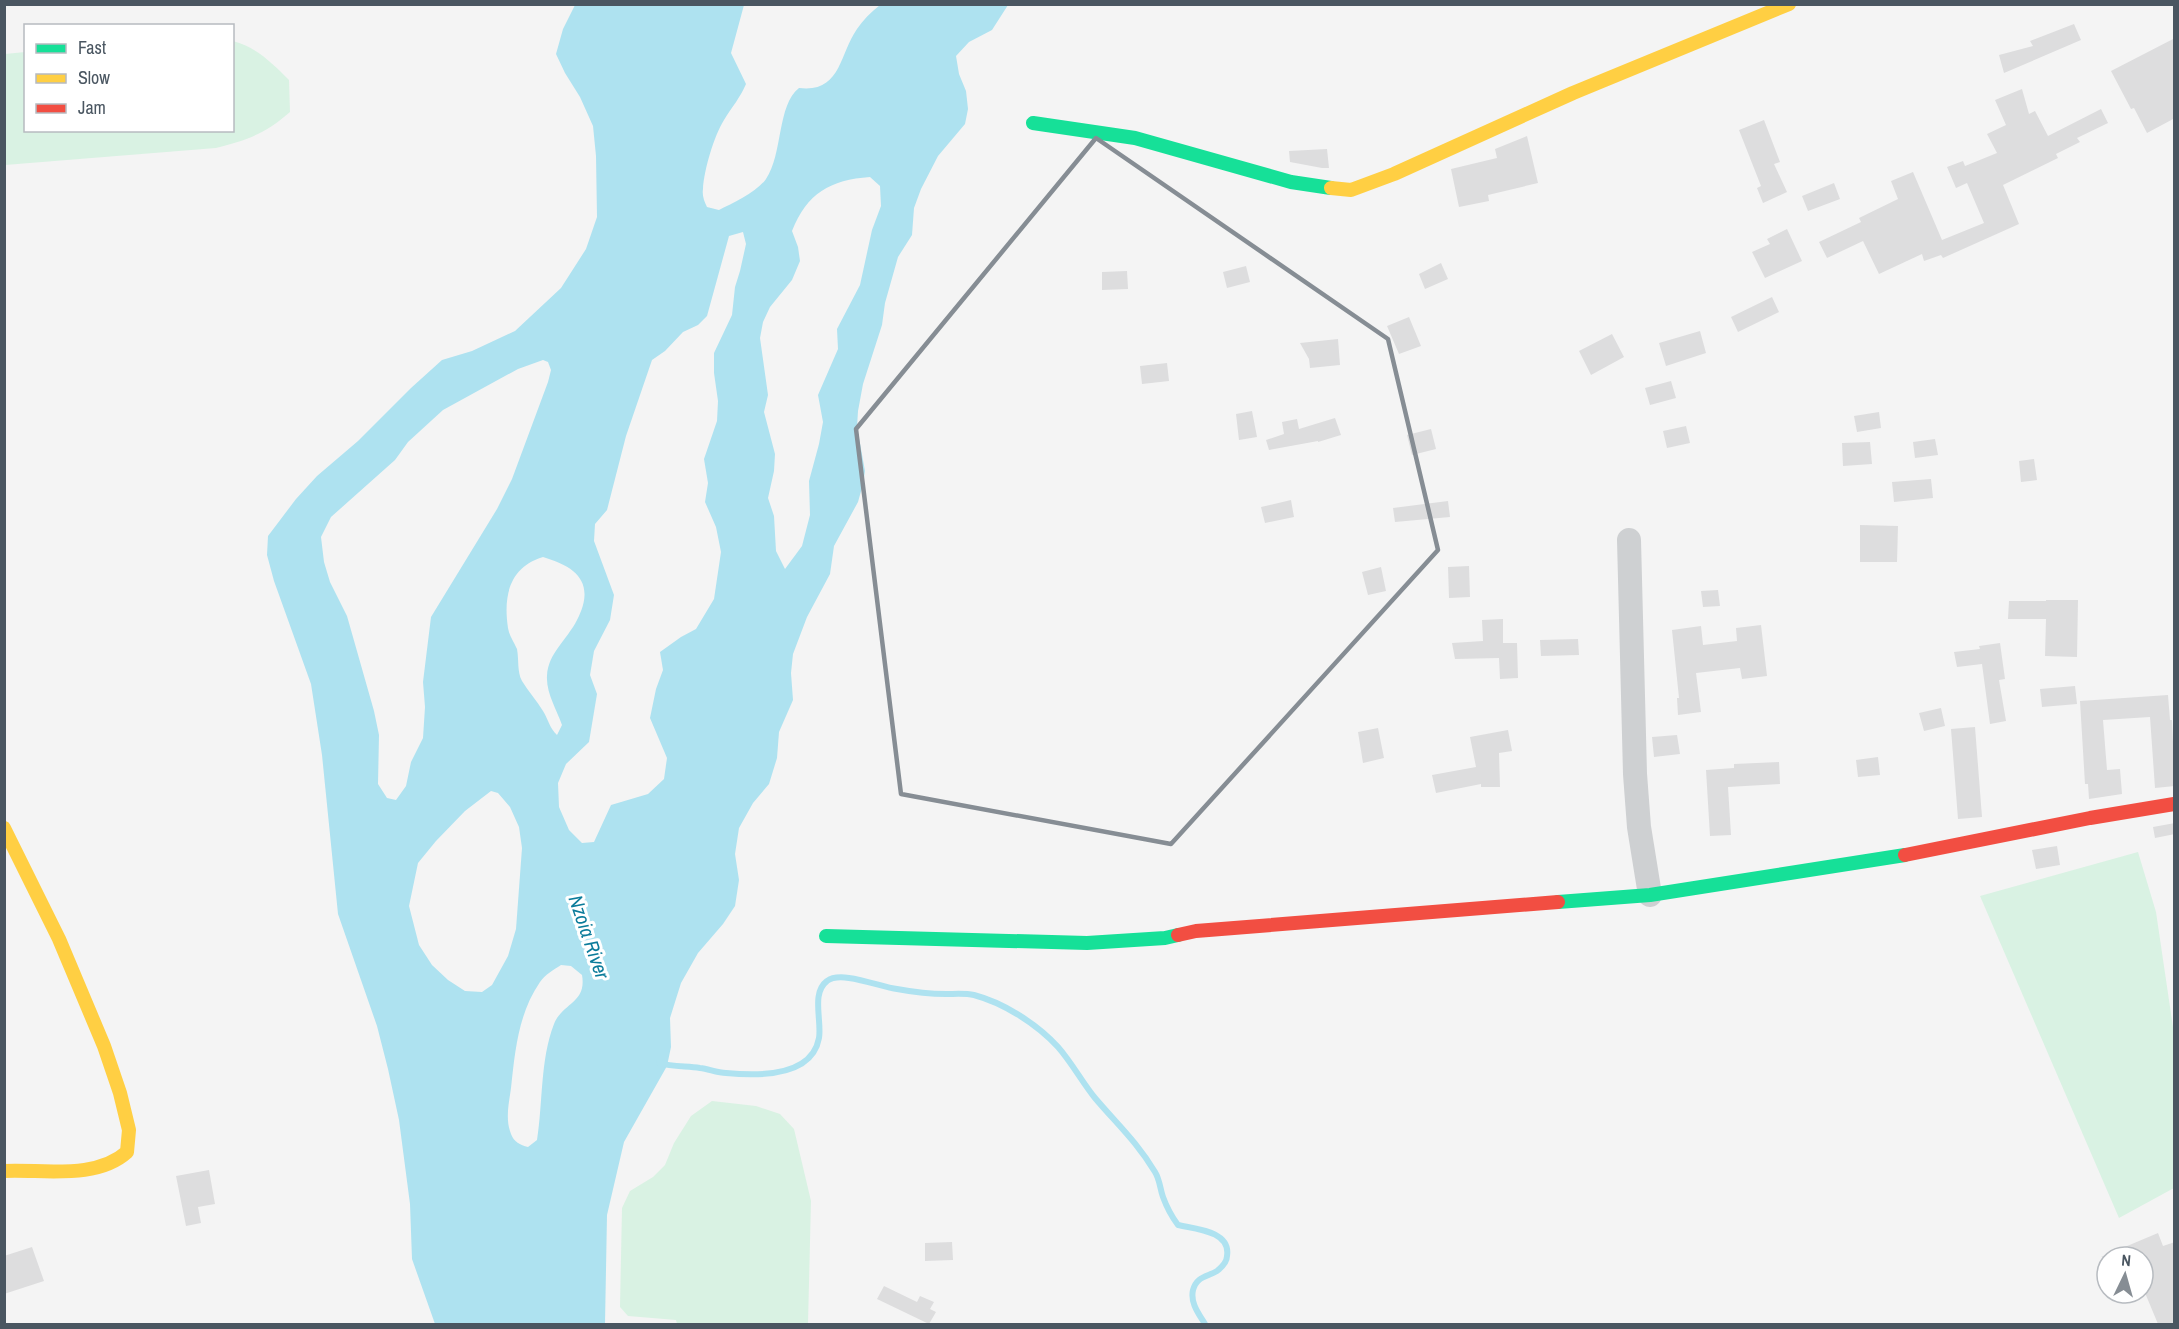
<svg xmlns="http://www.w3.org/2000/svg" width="2179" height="1329" font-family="'Archivo Narrow',sans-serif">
	<rect width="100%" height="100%" fill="#f4f4f4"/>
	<path fill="#d9f2e3" d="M233 41C256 47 272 63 289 80L290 112C265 134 247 140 216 148L5 165V54L25 52 26 130H232Z
		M2138 852 2156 912 2174 1034V1188L2119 1218 1980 896Z
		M712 1101 756 1106 780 1114 794 1129 811 1201 808 1324H677L676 1320 628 1316 620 1307 622 1208 630 1191 653 1177 665 1165 674 1143 691 1116Z"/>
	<path fill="#aee2f0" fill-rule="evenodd" d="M575 5H744L731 53 746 84C740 98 732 107 724 120 714 136 704 170 703 189 702 195 704 201 707 207L719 210C733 203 757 192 766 179 783 154 777 105 799 88 841 93 839 55 857 29 863 20 871 12 880 5H1008L992 30 969 42 956 56 959 74 966 91 968 109 965 124 938 156 921 189 914 208 912 235 898 257 885 303 882 325 863 384 858 411 857 427 865 471 863 484 858 502 834 546 830 574 807 617 793 654 791 673 793 700 779 732 777 758 769 784 753 803 739 828 735 854 739 880 735 906 723 924 698 953 681 983 670 1018 671 1047 667 1066 624 1142 607 1215 605 1324H435L412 1259 410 1204 399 1120 388 1069 377 1026 338 914 322 755 311 684 274 581 267 555 268 536 296 499 317 476 358 441 411 388 442 360 472 351 515 331 561 288 586 249 597 217 596 156 593 126 580 97 565 73 556 54 563 29ZM870 177 880 186 881 206 872 230 860 285 837 329 838 349 818 395 823 422 819 444 809 481 810 515 802 546 785 569 776 551 774 516 768 498 774 471 775 454 764 412 768 395 760 338 763 322 770 307 792 280 800 261 798 247 792 231C807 193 830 180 870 177ZM743 232 746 244 740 271 735 287 732 315 714 353V373L718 401 717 421 704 459 708 483 705 502 716 527 721 552 714 599 696 629 681 637 660 652 663 670 656 689 650 718 667 758 664 779 648 794 611 805 594 842 582 843 569 830 559 807 558 783 566 764 589 742 597 694 590 675 594 651 610 620 614 595 594 541 595 524 607 510 626 436 652 360 665 351 683 332 698 325 707 316 729 236ZM543 360 548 362 551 370 548 382 512 479 497 509 431 617 423 682 425 707 423 738 411 762 406 786 396 800 387 798 378 784 379 735 374 711 347 616 330 582 324 562 321 537 331 517 395 460 408 442 443 410 518 369ZM543 557C577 567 596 583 577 620 567 640 548 653 547 676 546 693 557 710 562 725L557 735C550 729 548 719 543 711 537 701 528 691 522 681 517 672 519 659 517 649 514 642 509 635 508 628 503 595 510 567 543 557ZM491 791 498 793 510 807 519 827 522 848 516 929 508 956 492 985 482 992 465 991 448 980 432 965 419 945 409 906 418 863 436 841 465 811ZM561 965 571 966 582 975C587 1003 562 1003 554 1024 540 1060 543 1103 537 1140L528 1147C520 1145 514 1142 511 1134 505 1119 509 1103 511 1088 515 1052 518 1014 540 982 545 975 553 970 561 965Z"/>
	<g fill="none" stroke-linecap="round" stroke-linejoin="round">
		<path stroke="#aee2f0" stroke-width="6" d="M659 1063C672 1067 686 1066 700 1068 709 1069 717 1073 726 1073 757 1076 812 1077 819 1038 822 1021 811 993 827 981 841 970 880 987 897 989 913 992 930 994 946 994 955 994 965 993 974 995 1004 1003 1037 1024 1058 1047 1072 1063 1082 1082 1095 1098 1117 1124 1137 1142 1155 1172 1160 1180 1160 1189 1163 1197 1167 1208 1172 1217 1178 1225 1196 1229 1231 1231 1227 1256 1227 1262 1222 1267 1217 1271 1207 1277 1197 1276 1193 1290 1190 1303 1199 1314 1205 1324"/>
	</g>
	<path fill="#ddddde" d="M2074 24 2081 40 2004 73 1999 55 2033 46 2030 41Z
		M2175 38V118L2147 133 2134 108 2131 109 2111 71Z
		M2022 89 2029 114 2035 111 2048 136 2101 109 2108 123 2077 138 2080 142 2056 154 2058 158 2003 185 2019 224 1943 258 1941 255 1924 261 1922 254 1879 274 1863 241 1827 258 1819 242 1861 222 1859 218 1898 199 1891 181 1913 172 1942 240 1984 223 1967 183 1956 188 1947 167 1963 161 1965 166 1997 153 1987 134 2006 125 1995 100Z
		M1764 120 1780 162 1774 164 1787 192 1763 203 1757 188 1761 186 1739 130Z
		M1527 136 1538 183 1488 195 1489 201 1459 207 1451 169 1497 158 1495 149Z
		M1327 149 1329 168H1322L1290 162 1289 151Z
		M1834 183 1840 199 1808 211 1802 196Z
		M1787 229 1802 261 1765 278 1752 252 1770 244 1767 239Z
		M1441 263 1448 279 1425 289 1419 274Z
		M1246 266 1250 282 1227 288 1223 272Z
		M1127 271 1128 289 1102 290V272Z
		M1772 297 1779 312 1738 332 1731 317Z
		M1409 317 1421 346 1399 354 1387 326Z
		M1700 331 1706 353 1666 366 1659 343Z
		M1612 334 1624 357 1591 375 1579 351Z
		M1338 339 1340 365 1310 368 1309 359 1300 343Z
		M1167 363 1169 381 1142 384 1140 366Z
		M1671 381 1676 398 1650 405 1645 388Z
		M1252 411 1257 437 1239 440 1236 414Z
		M1879 412 1881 428 1857 432 1854 416Z
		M1335 418 1341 435 1318 442V441L1269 450 1266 440 1284 434 1282 422 1297 419 1299 429Z
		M1686 426 1690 443 1667 448 1663 431Z
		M1431 429 1436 449 1412 455 1407 435Z
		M1935 439 1938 455 1915 458 1913 442Z
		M1870 442 1872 464 1843 466 1842 443Z
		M2034 459 2037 480 2021 482 2019 461Z
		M1931 479 1933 498 1894 502 1892 482Z
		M1291 500 1294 517 1265 523 1261 507Z
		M1448 501 1450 517 1395 522 1393 508Z
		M1860 525 1898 526 1897 562H1860Z
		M1469 566 1470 597 1449 598 1448 567Z
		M1381 567 1386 591 1368 595 1362 572Z
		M1718 590 1720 606 1703 607 1701 591Z
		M2046 600H2078L2077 657 2045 656 2046 619H2008L2009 601H2046Z
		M1503 619V643H1517L1518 678 1500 679 1499 658 1455 659 1452 643 1483 641 1482 620Z
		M1761 625 1767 676 1742 679 1740 668 1696 673 1701 712 1678 715 1677 698H1679L1672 630 1701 626 1703 645 1737 641 1736 628Z
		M1578 639 1579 655 1541 656 1540 640Z
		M2000 643 2005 679 1999 680 2006 721 1990 724 1982 664 1957 667 1954 652 1980 649 1979 646Z
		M2075 686 2077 704 2042 707 2040 689Z
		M2168 695 2170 720H2172L2175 786 2155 788 2150 717 2103 720 2107 770 2120 769 2122 794 2089 799 2088 784H2085L2080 701Z
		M1941 708 1945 726 1924 731 1919 713Z
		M1975 727 1982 817 1958 819 1951 729Z
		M1378 728 1384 758 1363 763 1358 732Z
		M1508 730 1512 751 1499 753 1500 787H1481V784L1436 793 1432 775 1476 767 1470 737Z
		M1677 735 1680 754 1654 757 1652 737Z
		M1878 757 1880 775 1858 777 1856 760Z
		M1779 762 1780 784 1728 787 1731 835 1710 836 1706 770 1734 768V764Z
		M2175 823V834L2155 838 2153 827Z
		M2057 846 2060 865 2036 869 2032 850Z
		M209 1170 215 1204 198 1207 201 1223 186 1226 176 1176Z
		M2158 1233 2163 1246 2175 1242V1324H2158L2143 1288V1257H2101Z
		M952 1242 953 1260 925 1261V1243Z
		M32 1247 44 1281 4 1294V1256Z
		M884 1286 917 1302 920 1296 934 1302 930 1309 936 1312 929 1324 877 1299Z"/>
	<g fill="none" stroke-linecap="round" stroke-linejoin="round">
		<path stroke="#ced0d2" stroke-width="24" d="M1629 540 1635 774 1639 827 1650 895"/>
		<path stroke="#16e098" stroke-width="14" d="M1033 123 1135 138 1291 182 1331 188
			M1558 902 1650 895 1905 855
			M826 936 1087 943 1165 938 1178 935"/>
		<path stroke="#ffcf43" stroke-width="14" d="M1331 188 1351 190 1394 174 1573 93 1789 4
			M4 828 59 939 104 1046 120 1093 129 1130 127 1152C96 1180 43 1169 4 1171"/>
		<path stroke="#f24e42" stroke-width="14" d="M1905 855 2090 818 2174 804
			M1178 935 1196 931 1558 902"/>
	</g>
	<path fill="none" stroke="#868d94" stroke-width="4.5" stroke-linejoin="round" d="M1096 138 1388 339 1438 550 1171 844 901 794 856 429Z"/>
	<g text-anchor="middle" stroke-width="6" stroke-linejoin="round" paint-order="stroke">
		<g font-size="20" font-style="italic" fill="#0c7c9b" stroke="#fff">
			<text transform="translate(589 937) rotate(71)" y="7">Nzoia River</text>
		</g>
	</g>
	<rect width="2179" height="1329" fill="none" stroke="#4a5661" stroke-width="12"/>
	<rect x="24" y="24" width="210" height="108" fill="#ffffff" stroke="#b7bbc0" stroke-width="1.5"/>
	<rect x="36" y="44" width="30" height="9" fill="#16e098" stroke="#b7bbc0" stroke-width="1.5"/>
	<text x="78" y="54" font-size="18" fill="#4a5661">Fast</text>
	<rect x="36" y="74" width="30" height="9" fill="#ffcf43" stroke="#b7bbc0" stroke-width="1.5"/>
	<text x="78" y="84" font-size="18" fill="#4a5661">Slow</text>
	<rect x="36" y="104" width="30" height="9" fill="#f24e42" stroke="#b7bbc0" stroke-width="1.5"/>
	<text x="78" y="114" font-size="18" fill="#4a5661">Jam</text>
	<g transform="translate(2125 1275) rotate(5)"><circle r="28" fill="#ffffff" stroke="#b7bbc0" stroke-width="1.5"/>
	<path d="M0-4.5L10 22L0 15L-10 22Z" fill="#868d94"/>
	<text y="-9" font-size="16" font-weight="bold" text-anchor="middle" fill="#4a5661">N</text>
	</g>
</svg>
